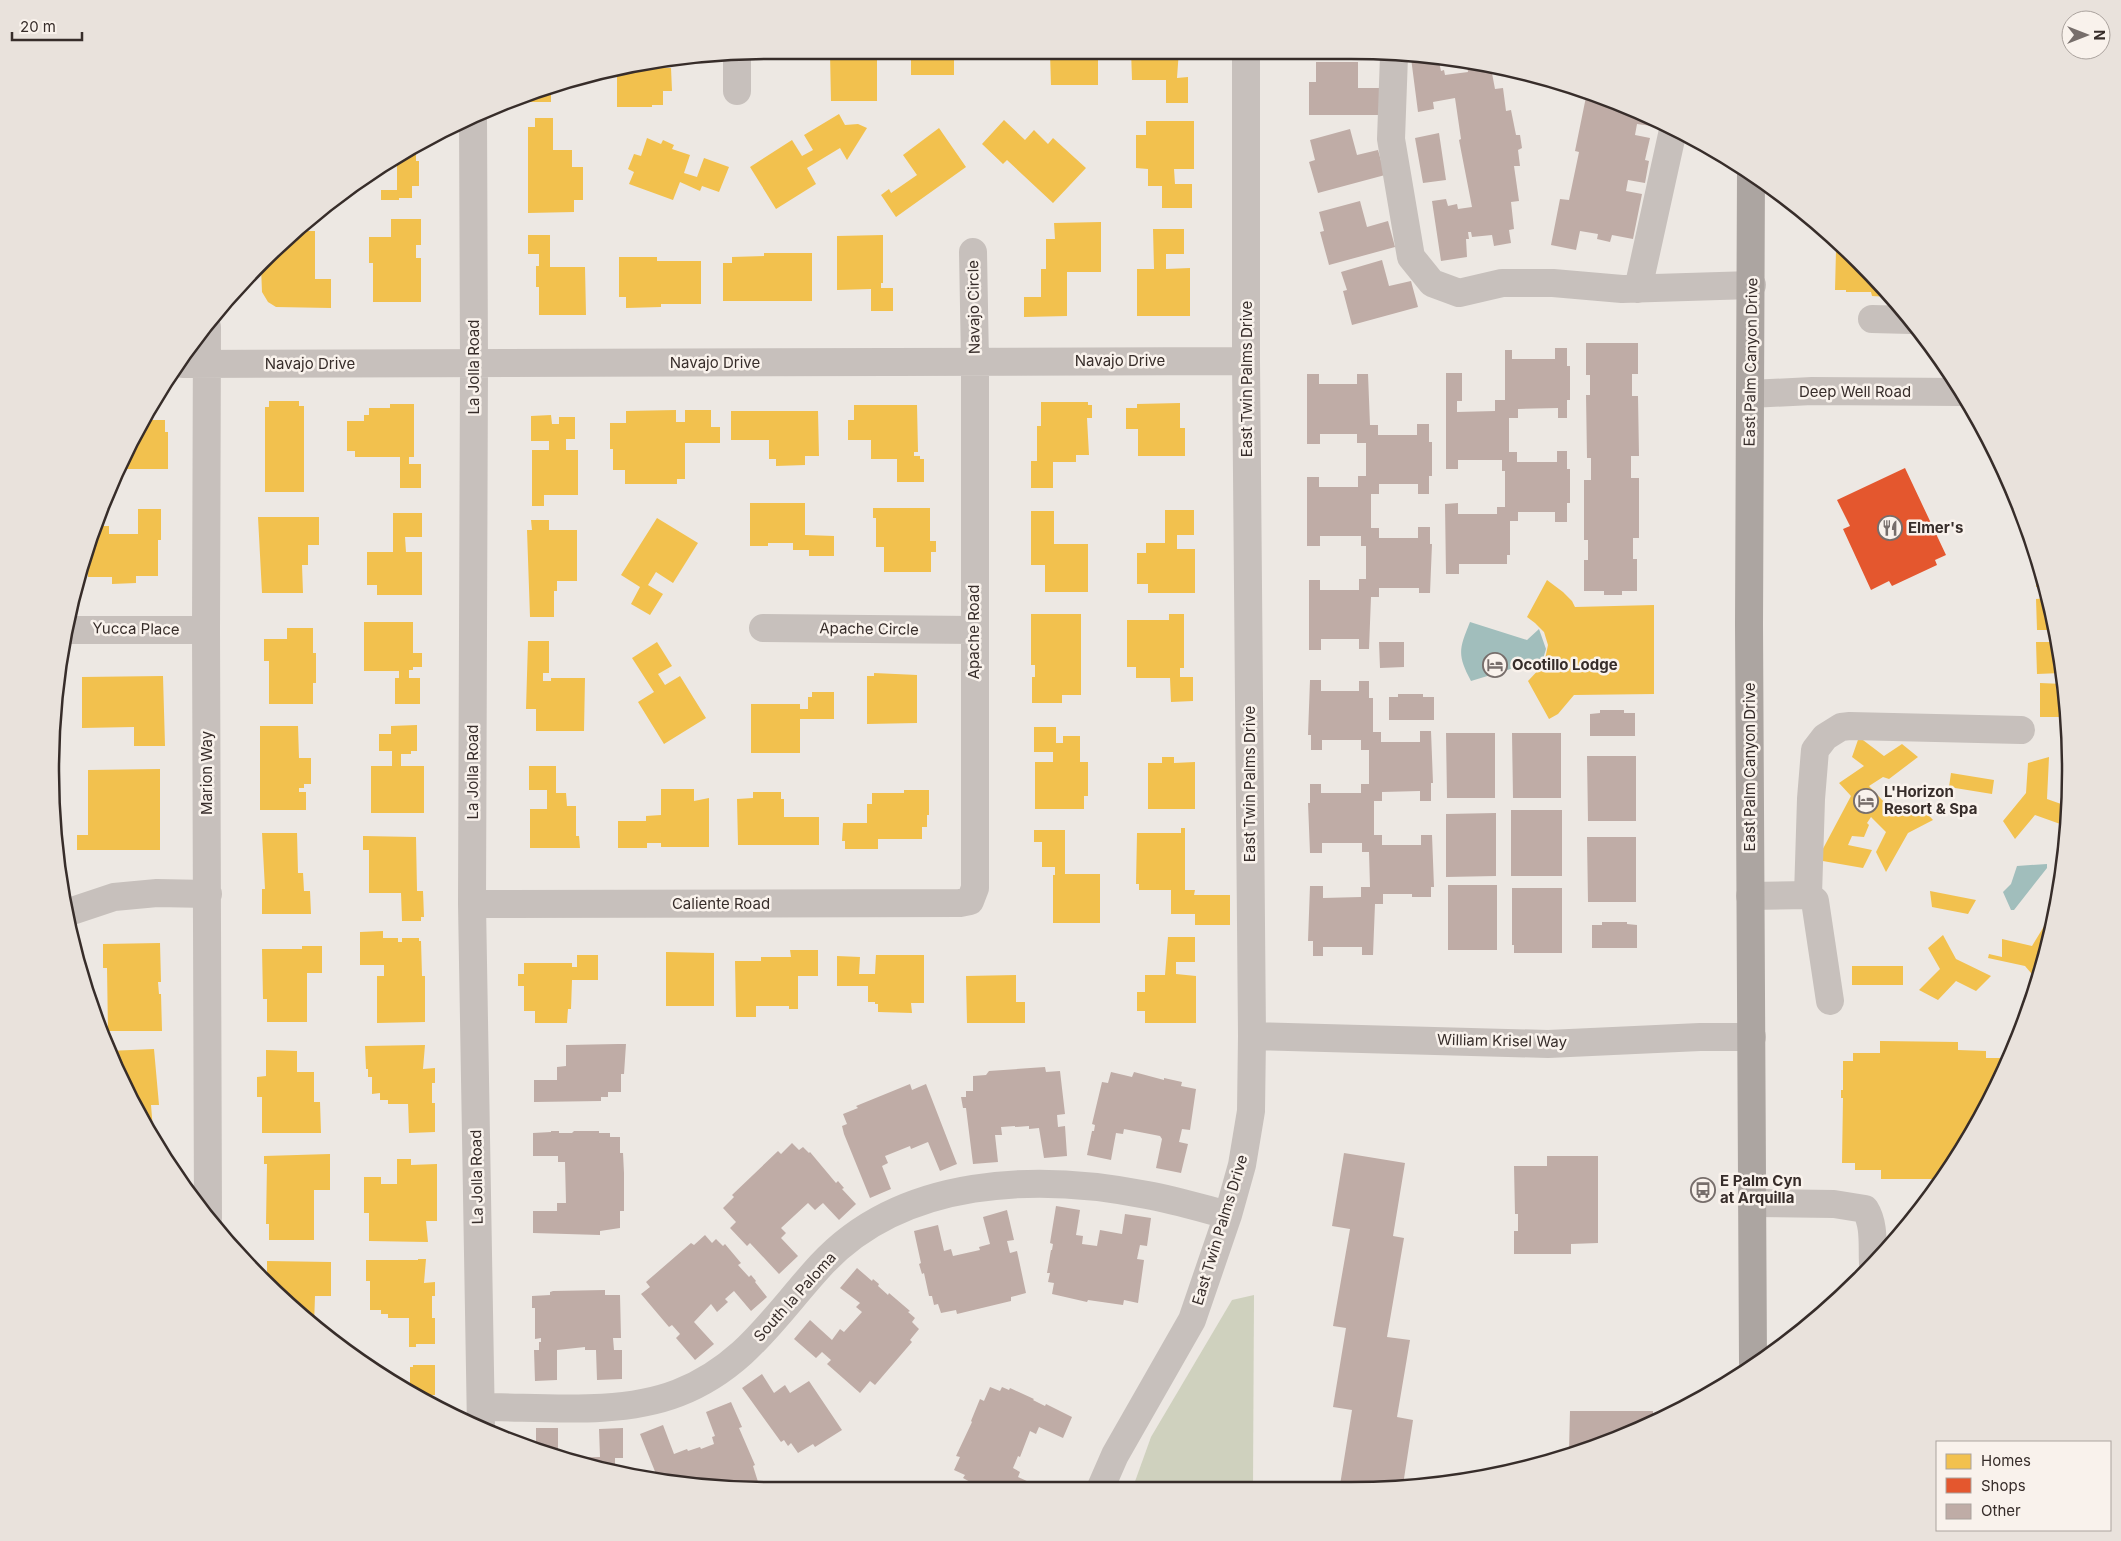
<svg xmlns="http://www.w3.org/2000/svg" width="2121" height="1541" font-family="Inter,sans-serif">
	<rect width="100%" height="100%" fill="#ede8e3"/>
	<path fill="#cfd1be" d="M1254 1295 1253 1486 1133 1487 1151 1437 1232 1300Z"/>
	<path fill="#a1bebc" d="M1470 622 1527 640 1539 629 1546 649 1539 672 1527 664 1471 681C1457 655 1459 649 1470 622Z
		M2047 864V868L2014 910H2011L2003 892 2011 884 2017 866Z"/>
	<path fill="#f2c14e" d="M821 50H877V101H831L830 53H821Z
		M911 50H994V56H954V75H911Z
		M1013 50H1098V85H1051L1050 53H1013Z
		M1131 50H1179L1177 78 1188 77V103H1166V80H1132Z
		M662 64V68H671L672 91H663V105H652V107H617V70Z
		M551 86V102H529V93Z
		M839 114 845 125 858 124 867 128 847 160 840 148 807 168 816 184 776 209 750 167 792 140 802 156 813 150 804 135Z
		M535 118H553V150H572V167H583V200H574V212L528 213V127H535Z
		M1004 120 1025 140 1034 130 1048 144 1053 138 1086 168 1053 203 1007 160 1003 164 982 144Z
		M1146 121H1194V169H1174L1175 184H1192V208H1162V186H1148V169L1136 168V135H1146Z
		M939 128 966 167 896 217 881 195 889 189 891 193 917 175 903 155Z
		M647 138 661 144 663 140 674 145 672 149 690 155 684 173 697 177 704 158 729 167 719 192 702 186 700 191 680 182 673 200 629 184 634 172 628 169 634 154 641 156Z
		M411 150 416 151V161H419V186H412V198H399V200H381V190H397V162H388Z
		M391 219H421V245H416V258H421V302H373V263H369V237H391Z
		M1101 222V272H1067V316L1024 317V297H1041V269H1046V239H1055L1054 223Z
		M1153 229H1184V254H1166V269L1190 268V316H1137V269H1154Z
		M303 231H315V279H331V308L276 307 268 302 262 292 261 267Z
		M528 235H550V267H585L586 315H539V287H536V266H539V254H528Z
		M883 235V283H881V288H893V311H871V289L837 290V236Z
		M1838 243 1888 295 1889 297 1872 296 1871 292H1846V290H1835L1836 250 1839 249Z
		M764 253H812V301H723V263H732V257L764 256Z
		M619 257H657V261H701V304H661V307L626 308V297H619Z
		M269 401H299V406H304V492H265V407H269Z
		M1041 402H1088V405H1092V418H1087L1089 455H1076V462H1053V488H1031V461H1037V426H1041Z
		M1180 403V428H1185V456H1138V429H1126V408H1137V404Z
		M390 404H414V457H409V464H421V488H400V457H355V451H347V421H364V415H369V408H390Z
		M854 405H917L918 452H914V456H920V459H924V482H897V459H871V440H848V420H854Z
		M676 410V422H685V410H711V427H720V443H685V479H677V484H625V470H613V449H610V423H626V411Z
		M731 411H818L819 456H805V465L776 466V459H769V440H731Z
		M551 415 552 424H559V417H575V439H566V450H578V495H544V506H532V450H549V441H531V416Z
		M145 420H165V432H168V469H118L124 452Z
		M750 503H805V535L834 536V556H809V550H793V543H768V546H750Z
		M873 508H930V541H936V552H931V572H884V547H876V518H873Z
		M138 509H161V540H158V576H136V583L112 584V577H88L87 550 96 526H109V534H138Z
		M1165 510H1194V535H1177V549H1195V593H1148V584H1137V553H1146V543H1165Z
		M1031 511H1054V544H1088V592H1045V565H1031Z
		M393 513H422V537H405L406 552H422V595H377V585H367V552H393Z
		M258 517H319V545H308V565H302L303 593H262Z
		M657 518 698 543 673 583 656 572 648 585 663 594 650 615 631 604 640 587 621 575Z
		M531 520H549V530H577V581H557V591H554V617H530L527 530H532Z
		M2036 557 2046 584 2047 586 2036 587Z
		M1547 580 1563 592 1572 601 1575 607 1654 605V694L1574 695 1558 714 1549 719 1528 681 1544 664 1548 645 1544 632 1535 623 1527 617Z
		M2049 598 2054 630H2037L2036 599Z
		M1031 614H1081V695H1062V703H1032V677H1035V665H1031Z
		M1169 614H1184V668H1180V677H1193V701L1171 702 1170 678H1136V667H1127V620H1169Z
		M364 622H413V653H422V667H413V670H409V678H420V704H395V678H399V671H364Z
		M287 628H313V653H316V683H313V704H269V661H264V639H287Z
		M528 641H549V673H543V681H551V678H585L584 731H536V709H526Z
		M657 642 672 666 658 674 665 685 680 676 706 718 664 744 638 702 654 692 632 658Z
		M2036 642H2056L2061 673 2037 674Z
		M874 673 917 675V723L867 724V676H874Z
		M163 676 165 746H134V727L82 728V677Z
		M2040 683 2063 684 2068 717H2040Z
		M812 692H834V719H800V753H751V704H800V709H808V697H812Z
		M417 725V751H411V754H401V766H424V813H371V766H392V751H379V734H391V726Z
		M260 726H298L299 758H311V784H304V788H299V792H306V810H260Z
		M1034 727H1056V743H1063V736H1080V762H1088V796H1084V809H1035V762H1053V752H1034Z
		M1859 737 1884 756 1902 744 1918 757 1889 779 1883 777 1869 786 1898 817 1920 806 1933 820 1908 833 1886 872 1876 852 1886 832 1871 817 1867 823 1869 825 1864 837 1852 836 1848 845 1872 850 1863 868 1817 860 1851 796 1839 783 1864 766 1852 757Z
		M1162 757H1174V763L1195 762V809H1148V763H1162Z
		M2049 757 2047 799 2064 805 2063 825 2035 815 2015 839 2003 821 2026 793 2028 763Z
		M529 766H556V793H566L567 806H576V836H579L580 848H530V809H547V790H529Z
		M160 769V850H77V835H88V770Z
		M1951 773 1994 780 1992 794 1949 787Z
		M661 789H694V801L709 798V847H661V843H647V848H618V821H646V816L661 815Z
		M904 790H929V815H927V827H922V839H878V849H845V841H842L843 823H867V804H872V793H904Z
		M753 792H781V799H784V817H819V845H738L737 799 753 798Z
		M1181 828H1185V890H1195L1194 895H1230V925H1195V914H1171V890H1139V884H1136L1137 833H1181Z
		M1034 830H1065V874H1100V923H1053V875H1055V867H1042V842H1034Z
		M262 833H297L298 873H303L304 891H310L311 914H262V889H265Z
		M363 836 416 837 417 891H423L424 917H421V921H402L401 893H369V850H363Z
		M1930 891 1976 900 1968 914 1932 907Z
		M2046 923 2050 928 2038 981 2025 966 1988 958 1989 954 2002 957V939L2032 946Z
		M383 931V938H398V942H402V938H419V941H421L422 976H425V1022L377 1023V976H384V965H360V932Z
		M1943 935 1956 959 1991 976 1976 991 1956 981 1938 1000 1919 990 1940 969 1928 948Z
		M1168 937H1195V962H1176V974L1196 976V1023H1145V1011H1137V992H1145V975H1165Z
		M160 943 161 982H158L159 994H161L162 1031H108L107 968H103V944Z
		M302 946H322V973H307V1022H267V999H263L262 949H302Z
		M790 950H818V976H798V1009H789V1006H756V1017H736L735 961H761V957H791Z
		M666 952 714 953V1006H666Z
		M577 955H598V980H572L571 1009H568L567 1023H535V1011H524V986H518V974H524V963H572V967H577Z
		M876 955H924V1003H911L912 1013 878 1012V1004H875V1002H868V986H837V956L860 957 859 974H875Z
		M1852 966H1903V985H1852Z
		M1016 975V1002H1025V1023H967L966 976Z
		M1880 1041 1958 1042V1050L1986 1051V1058H2000V1060H2006L1975 1130 1940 1179H1881V1170H1855V1163H1842L1843 1098H1841V1090H1843V1061H1853V1053H1880Z
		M425 1045 423 1069 435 1068V1083H432V1103H435V1132L409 1133 408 1104H388V1100H380V1093L372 1094V1077H368V1069H366L365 1046Z
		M154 1049 159 1105H151L153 1130 108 1051Z
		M266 1050 297 1051V1072H314V1102H320L321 1133H262V1097H257V1077L266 1076Z
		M330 1154V1190H314V1240H269V1224H266L267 1164H264V1156Z
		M397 1159H411V1165L437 1164V1221H426L428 1242 369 1241V1213H364V1177H381V1184H397Z
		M418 1259H426L424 1283 435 1282V1296H432V1318H435V1344H416V1347H409V1318H388V1314H381V1310H370V1281H366V1260H418Z
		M267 1261 331 1262V1296H315L314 1325 267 1277Z
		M413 1365H435V1395H432V1405L410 1391V1367H413Z"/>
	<path fill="#e4572e" d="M1905 468 1946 555 1935 560 1937 565 1892 586 1889 581 1871 590 1843 529 1850 526 1837 500Z"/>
	<path fill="#bfaca6" d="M1411 58 1439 62 1441 71 1444 70 1445 75 1468 72 1467 65 1491 68 1495 89 1503 88 1506 111 1511 110 1516 135H1520L1522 148 1518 150 1520 166H1514L1519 201 1511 202 1514 229 1509 230 1511 243 1494 246 1492 235 1472 237 1471 232H1468L1469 239H1466L1467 257 1441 261 1432 201 1446 199 1448 206 1457 204 1458 209 1472 207 1459 140 1461 139 1455 98 1433 102 1434 109 1418 112Z
		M1316 62H1358V88H1380V115H1309V82H1316Z
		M1587 92 1626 105 1653 119 1652 126 1637 124 1635 135 1650 138 1645 160 1649 161 1645 183 1628 180 1626 191 1642 194 1633 239 1612 235 1610 242 1597 239 1598 234 1580 231 1576 250 1551 245 1560 199 1569 200 1579 152 1575 151Z
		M1350 129 1357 155 1378 150 1385 175 1318 193 1309 162 1315 160 1310 140Z
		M1439 133 1446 180 1423 183 1415 138Z
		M1360 201 1367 227 1388 221 1395 247 1329 265 1320 232 1324 231 1319 212Z
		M1382 260 1389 286 1411 281 1418 307 1352 325 1343 291 1347 290 1341 272Z
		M1586 343H1638V374H1632V396H1638L1639 456H1631V478H1639V538H1633V559H1637V591H1622V595H1604V591H1584V560H1588V540H1584V480H1591V458H1587L1586 395H1590V375H1586Z
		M1555 348H1567V366H1570V400H1567V418H1558V408L1518 409V418H1509V452H1517V462H1557V451H1567V469H1570V503H1567V522H1555V512H1518V521H1510V555H1507V564H1459V574H1446L1445 504 1458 503V514H1497V507H1505V471H1502V460H1458V469H1446V373H1462V401H1457V412L1495 411V400H1505V350H1512V359H1555Z
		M1307 374H1319V384H1357V374H1368L1370 425H1378V435H1417V424H1429V442H1432V476H1429V494H1418V484H1379V494H1371V528H1379V538H1418V527H1430V544H1432L1430 593H1419V588H1379V597H1371L1369 649H1359V639H1321V650H1309V580H1320V590H1359V579H1366V546H1361V536H1320V546H1307V477H1319V487H1358V476H1366V443H1357V434H1320V444H1307Z
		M1379 642H1404V667L1380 668Z
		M1310 680H1321V691H1359V681H1369V698H1373V732H1381V742H1420V731H1431L1433 783H1431V801H1420V791L1382 792V801H1374V835H1382V845H1421V835H1432L1434 887H1431V897H1412V894H1383V904H1375L1373 955H1362V947H1323V956H1313V941H1308L1310 886H1323V898L1361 897V887H1370L1369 852H1362V843H1322V853H1310L1308 803H1310V784H1321V793H1361V784H1369V750H1361V740H1322V750H1311V735H1308Z
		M1398 694H1423V697H1434V720H1389V697H1398Z
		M1600 710H1624V713H1635V736H1590V714L1600 713Z
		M1446 733H1495V798H1447Z
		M1512 733H1561V798H1513Z
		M1587 756H1636V821H1588Z
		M1511 810H1562V876H1511Z
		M1496 813V876L1446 877V814Z
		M1587 837H1636V902H1588Z
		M1448 885H1497V950H1448Z
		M1512 888H1562V953H1514V945H1512Z
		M1602 922H1627V924L1637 925V948H1592V925H1602Z
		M618 1044H626L624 1074H621V1092H608V1097H601V1101L534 1102V1080H557V1067L566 1066V1045Z
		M1045 1067 1046 1072 1060 1071 1065 1114 1057 1115 1058 1127 1065 1126 1067 1156 1044 1158 1039 1128 1029 1129V1126L1015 1127V1126L1001 1127 1002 1135H995L998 1162 973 1164 966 1108H963L961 1097H966V1091H973V1076L986 1075 989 1071Z
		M1111 1072 1132 1077 1134 1072 1164 1080V1078L1182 1082 1181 1086 1196 1089 1190 1130 1182 1129 1179 1142 1188 1144 1181 1173 1156 1168 1162 1139 1160 1136 1124 1129 1123 1134 1116 1133 1111 1160 1087 1155 1092 1131H1094L1095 1125 1092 1124 1102 1082 1108 1083Z
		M910 1084 912 1090 926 1084 957 1164 940 1171 928 1142 911 1149 910 1146 885 1156 888 1163 882 1166 891 1189 870 1198 844 1134 842 1126 847 1124 843 1114 858 1108 856 1106Z
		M551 1131H559V1133H572L574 1131H599V1133H610V1137H620V1153H623L624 1173V1211H620V1228L600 1231V1235L533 1233V1211H557V1203H566L565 1162H558V1156H533V1133L551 1132Z
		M792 1143 799 1150 803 1147 809 1153 810 1152 836 1183 838 1181 844 1188 842 1189 856 1204 839 1220 823 1203 815 1210 808 1203 781 1228 786 1233 781 1238 798 1256 779 1274 750 1243 747 1246 730 1228 736 1222 723 1208 734 1197 732 1195 778 1151 781 1154Z
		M1344 1153 1405 1163 1393 1236 1404 1238 1387 1337 1410 1340 1397 1417 1413 1420 1403 1485H1340L1352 1410 1333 1407 1346 1328 1333 1326 1350 1229 1332 1226Z
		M1547 1156H1598V1243L1571 1244V1254H1514V1231H1518V1214H1515L1514 1166H1547Z
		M1056 1206 1080 1210 1076 1235 1083 1236 1082 1244 1097 1246 1100 1230 1122 1234 1125 1214 1151 1218 1147 1246 1140 1245 1137 1259 1144 1260 1138 1303 1124 1300 1123 1305 1088 1300 1087 1302 1052 1294 1054 1283 1048 1282 1050 1273H1047L1051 1250H1052L1053 1244 1050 1243Z
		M1007 1210 1014 1240 1007 1241 1010 1253 1017 1251 1026 1293 1011 1297V1301L957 1314 956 1310 941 1313 938 1304 934 1305 932 1296H929L924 1273 922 1274 919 1264 921 1263 914 1231 938 1225 944 1251 951 1249 953 1256 980 1250 979 1247 990 1244 983 1217Z
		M705 1235 712 1243 716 1239 723 1246 725 1244 741 1263 738 1265 749 1277 751 1275 756 1281 755 1282 767 1297 751 1311 734 1291 725 1299 728 1302 717 1312 711 1304 694 1322 714 1344 695 1360 676 1338 680 1334 672 1325 669 1327 641 1294 650 1287 646 1282 691 1243 694 1245Z
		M857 1268 872 1281 873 1279 879 1284 878 1286 888 1295 889 1293 910 1311 908 1312 915 1318 912 1322 919 1329 910 1340 912 1342 875 1385 870 1381 860 1393 827 1364 831 1360 822 1352 816 1358 794 1339 810 1320 832 1340 840 1329 844 1332 862 1312 856 1307 860 1303 840 1288Z
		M605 1290V1295H620L621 1338H613L614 1350H622V1379L597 1380 596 1350H585V1347L557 1350V1380L535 1381 534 1350H539V1342H541V1338L535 1339V1308H532V1296L550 1295V1292L553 1291Z
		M762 1374 774 1393 785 1385 790 1393 809 1381 842 1430 815 1447 813 1444 798 1453 791 1443 788 1446 784 1440 781 1442 742 1388Z
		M990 1387 1000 1391 1002 1387 1009 1390 1010 1388 1034 1399 1033 1400 1045 1406 1046 1404 1072 1417 1063 1438 1039 1427 1036 1434 1030 1431 1020 1457 1018 1456 1013 1468 1020 1472 1018 1477 1040 1487 981 1488 963 1478 965 1475 954 1470 960 1457 956 1456 972 1422 971 1421 980 1399 984 1401Z
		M731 1402 742 1427 739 1428 755 1465 753 1466 759 1485 746 1489H723L658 1479 640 1434 663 1425 674 1454 687 1449 688 1451 700 1447 701 1449 714 1444 712 1437 715 1436 706 1412Z
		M1570 1411H1653V1421L1626 1436 1569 1451Z
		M536 1428H558V1457L536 1448Z
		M623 1428V1458H615V1472L584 1466 560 1458 600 1457 599 1429Z"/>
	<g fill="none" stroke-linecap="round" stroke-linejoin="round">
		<path stroke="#c7c0bc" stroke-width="28" d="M737 54V91
			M1394 56 1391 139 1411 257 1432 283 1459 293 1502 283H1553L1622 289 1752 285
			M473 117 474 364 472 904 481 1428
			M1638 289 1673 130
			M1872 319 1911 320
			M207 327 206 630 208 1218
			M183 364 1246 361
			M1750 394 1812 391 1960 392
			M763 628 974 630
			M65 630H206
			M1808 895 1811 799 1815 750 1825 737 1841 727 1850 726 2021 730
			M1750 896 1808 895 1815 901 1830 1001
			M472 904 960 903 970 901 975 888V361L973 252
			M69 912 114 897 157 893 208 894
			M1252 1036 1548 1044 1700 1037H1752
			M1752 1203 1834 1204 1865 1209C1875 1225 1872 1245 1873 1264
			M481 1407C543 1407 619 1416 678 1393 745 1367 775 1315 821 1265 902 1177 1038 1173 1147 1195 1174 1200 1201 1208 1228 1215
			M1101 1487 1115 1455 1192 1320 1228 1215 1242 1165 1251 1111 1252 1036 1246 361V50"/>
		<path stroke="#aca5a1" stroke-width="28" d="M1751 172 1749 624 1753 1363"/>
	</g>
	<defs>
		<symbol id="restaurant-ring" viewBox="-11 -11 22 22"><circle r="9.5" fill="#f9f2ec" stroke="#776e6b" stroke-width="1.5"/><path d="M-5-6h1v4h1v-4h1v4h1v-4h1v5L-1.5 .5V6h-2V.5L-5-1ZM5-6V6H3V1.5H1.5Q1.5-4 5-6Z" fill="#776e6b"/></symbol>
		<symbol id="hotel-ring" viewBox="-11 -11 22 22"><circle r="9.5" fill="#f9f2ec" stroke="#776e6b" stroke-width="1.5"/><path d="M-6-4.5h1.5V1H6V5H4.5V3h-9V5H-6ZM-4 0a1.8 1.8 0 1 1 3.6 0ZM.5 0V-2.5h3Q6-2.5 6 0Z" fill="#776e6b"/></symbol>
		<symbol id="bus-ring" viewBox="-11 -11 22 22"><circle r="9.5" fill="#f9f2ec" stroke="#776e6b" stroke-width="1.5"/><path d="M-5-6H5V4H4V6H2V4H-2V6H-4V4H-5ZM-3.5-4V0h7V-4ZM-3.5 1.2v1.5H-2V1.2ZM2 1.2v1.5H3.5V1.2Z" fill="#776e6b"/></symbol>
	</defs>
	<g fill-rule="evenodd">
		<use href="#restaurant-ring" x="1876" y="514" width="28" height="28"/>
		<use href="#hotel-ring" x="1481" y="651" width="28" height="28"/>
		<use href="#hotel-ring" x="1852" y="787" width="28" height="28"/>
		<use href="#bus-ring" x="1689" y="1176" width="28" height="28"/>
	</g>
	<g text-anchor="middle" stroke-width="5" stroke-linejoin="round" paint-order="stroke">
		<g font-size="15" fill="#372d2a" stroke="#f9f2ec">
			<text transform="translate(974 307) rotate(-91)" y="5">Navajo Circle</text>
			<text x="1120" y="366">Navajo Drive</text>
			<text transform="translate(1751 362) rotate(-89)" y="5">East Palm Canyon Drive</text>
			<text x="715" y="368">Navajo Drive</text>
			<text x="310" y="369">Navajo Drive</text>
			<text transform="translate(474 367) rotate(-90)" y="5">La Jolla Road</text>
			<text transform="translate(1247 379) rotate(-90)" y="5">East Twin Palms Drive</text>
			<text x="1855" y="397">Deep Well Road</text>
			<text transform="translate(136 629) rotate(1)" y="5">Yucca Place</text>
			<text transform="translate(869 629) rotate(1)" y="5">Apache Circle</text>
			<text transform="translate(974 632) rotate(-90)" y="5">Apache Road</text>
			<text transform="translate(1750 767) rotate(-90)" y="5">East Palm Canyon Drive</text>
			<text transform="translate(473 772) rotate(-90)" y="5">La Jolla Road</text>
			<text transform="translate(207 773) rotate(-90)" y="5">Marion Way</text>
			<text transform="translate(1250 784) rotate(-90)" y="5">East Twin Palms Drive</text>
			<text x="721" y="909">Caliente Road</text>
			<text transform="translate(1502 1041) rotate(1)" y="5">William Krisel Way</text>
			<text transform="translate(477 1177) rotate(-91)" y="5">La Jolla Road</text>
			<text transform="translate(1220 1230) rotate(-73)" y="5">East Twin Palms Drive</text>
			<text transform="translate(795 1297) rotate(-48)" y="5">South la Paloma</text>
		</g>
		<g font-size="15" font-weight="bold" fill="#372d2a" stroke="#f9f2ec" text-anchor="start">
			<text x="1908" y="533">Elmer's</text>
			<text x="1512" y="670">Ocotillo Lodge</text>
			<text x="1884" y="797">L'Horizon<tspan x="1884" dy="17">Resort &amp; Spa</tspan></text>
			<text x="1720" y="1186">E Palm Cyn<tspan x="1720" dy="17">at Arquilla</tspan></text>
		</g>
	</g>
	<path d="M0 0H2121V1541H0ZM770 59H1351A711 711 0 0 1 2062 770V771A711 711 0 0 1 1351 1482H770A711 711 0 0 1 59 771V770A711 711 0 0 1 770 59Z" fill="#e9e2dc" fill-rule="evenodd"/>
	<path fill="none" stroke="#372d2a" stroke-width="2.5" d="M770 59H1351A711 711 0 0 1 2062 770V771A711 711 0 0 1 1351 1482H770A711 711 0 0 1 59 771V770A711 711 0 0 1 770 59Z"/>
	<rect x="1936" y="1441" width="175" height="90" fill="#f9f2ec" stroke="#aba39e"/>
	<rect x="1946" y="1454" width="25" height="15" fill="#f2c14e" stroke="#aba39e"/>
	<text x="1981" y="1466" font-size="15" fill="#372d2a">Homes</text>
	<rect x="1946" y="1478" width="25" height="15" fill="#e4572e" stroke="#aba39e"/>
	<text x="1981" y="1491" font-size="15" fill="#372d2a">Shops</text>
	<rect x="1946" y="1504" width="25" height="15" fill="#bfaca6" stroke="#aba39e"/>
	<text x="1981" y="1516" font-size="15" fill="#372d2a">Other</text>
	<g transform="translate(2086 35) rotate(90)"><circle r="24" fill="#f9f2ec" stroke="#aba39e"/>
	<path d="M0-4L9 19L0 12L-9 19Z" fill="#776e6b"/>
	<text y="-8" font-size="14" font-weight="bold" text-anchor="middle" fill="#372d2a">N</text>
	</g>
	<path d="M12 32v8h70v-8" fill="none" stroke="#372d2a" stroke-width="2.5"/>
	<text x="20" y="32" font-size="15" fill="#372d2a" stroke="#f9f2ec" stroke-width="4" paint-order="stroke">20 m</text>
</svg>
